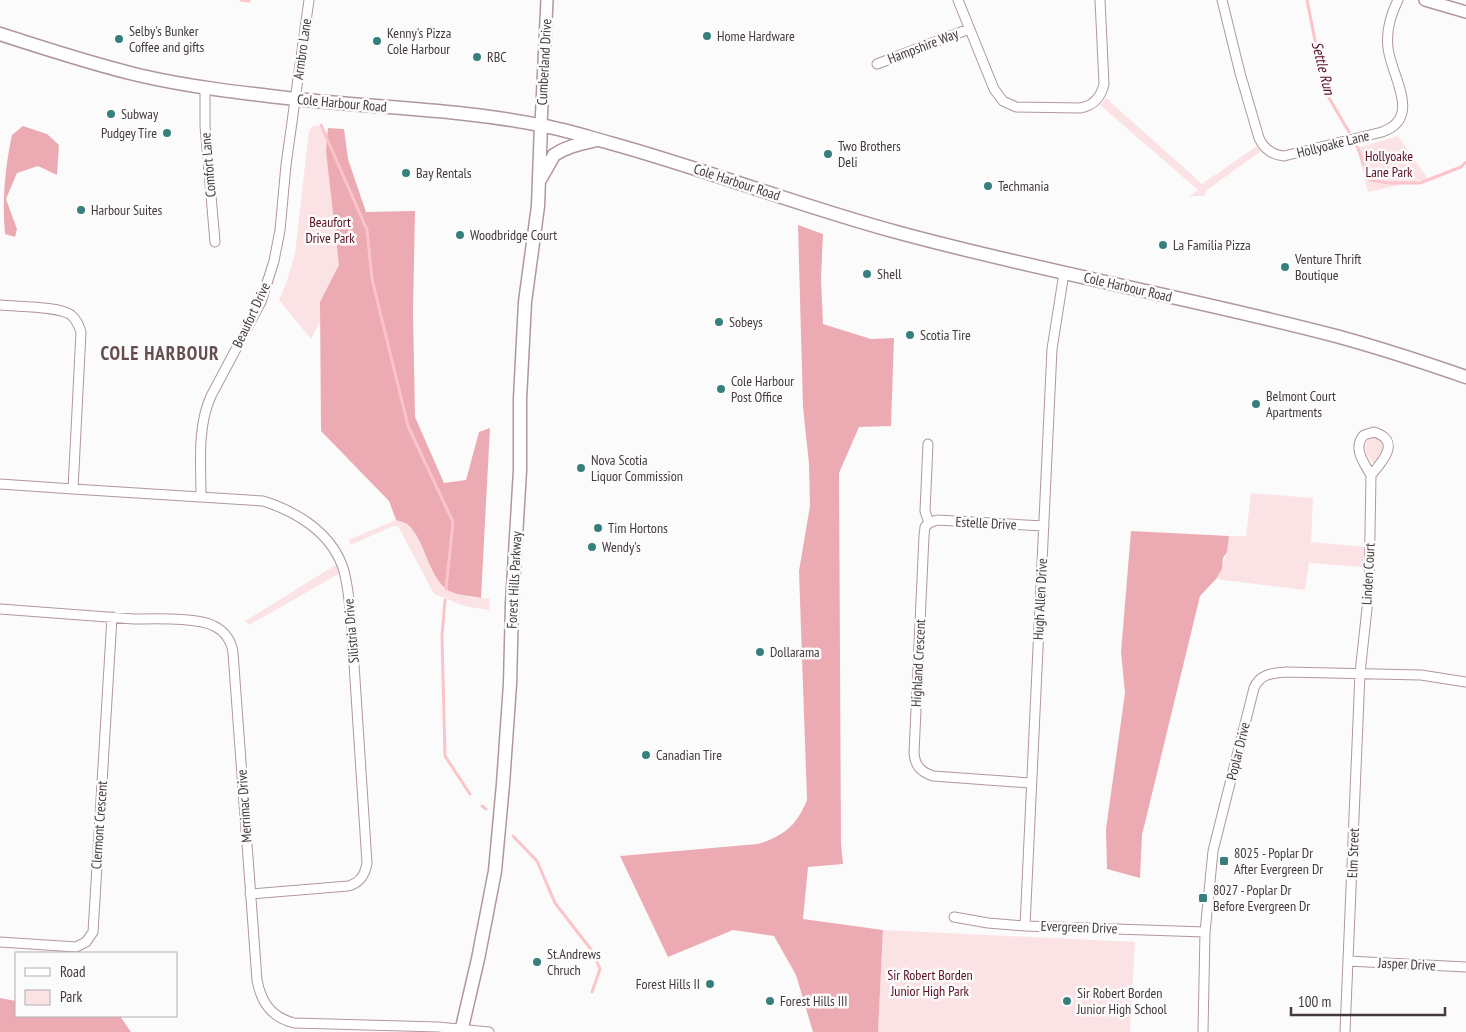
<svg xmlns="http://www.w3.org/2000/svg" width="1466" height="1032" font-family="'PT Sans Narrow',sans-serif">
	<rect width="100%" height="100%" fill="#fbfbfb"/>
	<path fill="#fbe3e5" d="M1106 98 1202 184 1257 146 1261 151 1207 190 1204 196H1189L1198 190 1100 105Z
		M313 126H320L328 133 366 231 311 339 279 300 287 281 295 254 309 130Z
		M1398 136 1428 179 1368 192 1357 148Z
		M1371 436 1382 439C1386 451 1382 456 1375 465 1365 456 1362 446 1371 436Z
		M1251 493 1313 498 1311 542 1365 547 1364 567 1309 563 1305 590 1216 579C1224 566 1227 551 1229 536H1246Z
		M396 520C399 521 404 522 407 524 428 541 427 577 452 592 462 597 479 597 490 599L489 610 464 606 434 594 398 526H393L351 545 348 540Z
		M339 563 342 572 249 625 245 621Z
		M883 930 1135 942 1130 1032H878Z"/>
	<path fill="#ecabb2" d="M23 126 47 134 59 145 57 175 38 166 17 173 6 199 17 229 15 237 5 234C2 201 5 167 12 135Z
		M328 128 344 129 348 159 366 212 415 211 413 312 415 417 444 483 466 480 479 432 490 428 481 598C473 596 462 596 454 593 428 584 427 540 407 524 404 522 399 521 396 520L389 501 321 431 320 302 339 265 326 151Z
		M798 225 823 234 821 278 823 324 871 339 894 338 891 426 859 427 839 473 841 844 843 864 808 867 803 919 883 930 878 1032H813L796 975 774 936 733 930 668 957 620 856 758 844C784 836 797 825 807 800L799 571 810 506 809 464 803 407Z
		M1131 531 1229 536 1227 552 1223 558 1222 569 1216 579 1200 596 1142 835 1140 878 1107 869 1106 829 1125 693 1121 652Z
		M0 998 16 1001V1016H120L131 1032H0Z"/>
	<g fill="none" stroke-linecap="round" stroke-linejoin="round">
		<path stroke="#fac4ca" stroke-width="3" d="M241 0 249 1
			M1307 0 1325 91 1349 132
			M321 125 367 230 372 279 408 426 453 522 446 589
			M1357 146 1370 180 1388 183H1420L1461 167 1466 162
			M445 600 442 636 445 756 470 794
			M482 806 486 809
			M513 836 537 861 555 903 593 952 600 969 592 992"/>
		<defs>
			<path id="minor" d="M958 0 994 89 1003 101 1016 107 1080 108C1093 106 1101 97 1104 84L1100 0
				M1222 0 1240 73 1259 138C1264 149 1273 155 1284 156L1382 132C1423 118 1391 76 1388 48 1386 32 1391 14 1398 0
				M877 64 969 29
				M205 87V126L215 242
				M0 305C17 307 59 306 71 315 77 320 79 326 81 332L73 489 0 484
				M1374 432C1402 441 1382 462 1371 475 1364 463 1352 448 1364 435Z
				M928 444 925 511 929 523
				M73 489 263 501C295 511 329 531 342 565 348 581 349 601 351 618L367 863C365 875 360 883 348 886L250 894
				M201 497C201 464 197 427 211 396L261 302 274 261 280 230 286 165 309 0
				M929 523 925 527 924 536 914 753C915 766 921 772 933 776L1030 783
				M929 523 937 520 1044 526
				M0 609C45 612 89 616 134 619 154 619 198 617 214 626 225 631 232 642 233 653L257 980C261 1002 271 1017 294 1023L438 1027 489 1032
				M954 917 988 923 1025 926 1205 932
				M1025 926 1052 349 1064 273
				M0 942 76 947 86 942 93 932 112 617
				M1348 961 1466 967
				M1203 1032 1205 932 1213 851 1254 688C1260 674 1272 673 1286 672L1421 675 1466 682
				M1345 1032 1360 673 1369 590 1371 475"/>
			<path id="tertiary" d="M1425 0 1466 12
				M541 125 547 0"/>
			<path id="secondary" d="M0 34C46 49 92 64 138 75 189 87 243 93 296 99 378 108 463 109 544 126 567 130 588 137 610 143 708 170 802 207 900 233 1044 272 1191 298 1336 336 1380 348 1423 362 1466 377
				M541 178 554 155C567 146 581 144 597 140
				M461 1032 478 959 495 871 503 784 510 684 512 604 520 470V399L525 302 538 206 541 125"/>
		</defs>
		<use href="#minor" stroke="#b0989a" stroke-width="11"/>
		<use href="#tertiary" stroke="#b0989a" stroke-width="14"/>
		<use href="#secondary" stroke="#b0989a" stroke-width="15"/>
		<use href="#minor" stroke="#fff" stroke-width="9"/>
		<use href="#tertiary" stroke="#fff" stroke-width="11"/>
		<use href="#secondary" stroke="#fff" stroke-width="12"/>
	</g>
	<g fill="#377f7c" stroke="#fbfbfb" stroke-width="2">
		<circle cx="707" cy="36" r="5"/>
		<circle cx="119" cy="39" r="5"/>
		<circle cx="377" cy="41" r="5"/>
		<circle cx="477" cy="57" r="5"/>
		<circle cx="111" cy="114" r="5"/>
		<circle cx="167" cy="133" r="5"/>
		<circle cx="828" cy="154" r="5"/>
		<circle cx="406" cy="173" r="5"/>
		<circle cx="988" cy="186" r="5"/>
		<circle cx="81" cy="210" r="5"/>
		<circle cx="460" cy="235" r="5"/>
		<circle cx="1163" cy="245" r="5"/>
		<circle cx="1285" cy="267" r="5"/>
		<circle cx="867" cy="274" r="5"/>
		<circle cx="719" cy="322" r="5"/>
		<circle cx="910" cy="335" r="5"/>
		<circle cx="721" cy="389" r="5"/>
		<circle cx="1256" cy="404" r="5"/>
		<circle cx="581" cy="468" r="5"/>
		<circle cx="598" cy="528" r="5"/>
		<circle cx="592" cy="547" r="5"/>
		<circle cx="760" cy="652" r="5"/>
		<circle cx="646" cy="755" r="5"/>
		<rect x="1219" y="856" width="10" height="10" rx="2.5"/>
		<rect x="1198" y="893" width="10" height="10" rx="2.5"/>
		<circle cx="537" cy="962" r="5"/>
		<circle cx="710" cy="984" r="5"/>
		<circle cx="770" cy="1001" r="5"/>
		<circle cx="1067" cy="1001" r="5"/>
	</g>
	<g text-anchor="middle" stroke-width="5" stroke-linejoin="round" paint-order="stroke">
		<g font-size="14" fill="#443a3b" stroke="#fbfbfb" text-anchor="start">
			<text x="129" y="36">Selby's Bunker<tspan x="129" dy="16">Coffee and gifts</tspan></text>
			<text x="387" y="38">Kenny's Pizza<tspan x="387" dy="16">Cole Harbour</tspan></text>
			<text x="717" y="41">Home Hardware</text>
			<text x="487" y="62">RBC</text>
			<text x="121" y="119">Subway</text>
			<text x="157" y="138" text-anchor="end">Pudgey Tire</text>
			<text x="838" y="151">Two Brothers<tspan x="838" dy="16">Deli</tspan></text>
			<text x="416" y="178">Bay Rentals</text>
			<text x="998" y="191">Techmania</text>
			<text x="91" y="215">Harbour Suites</text>
			<text x="470" y="240">Woodbridge Court</text>
			<text x="1173" y="250">La Familia Pizza</text>
			<text x="1295" y="264">Venture Thrift<tspan x="1295" dy="16">Boutique</tspan></text>
			<text x="877" y="279">Shell</text>
			<text x="729" y="327">Sobeys</text>
			<text x="920" y="340">Scotia Tire</text>
			<text x="731" y="386">Cole Harbour<tspan x="731" dy="16">Post Office</tspan></text>
			<text x="1266" y="401">Belmont Court<tspan x="1266" dy="16">Apartments</tspan></text>
			<text x="591" y="465">Nova Scotia<tspan x="591" dy="16">Liquor Commission</tspan></text>
			<text x="608" y="533">Tim Hortons</text>
			<text x="602" y="552">Wendy's</text>
			<text x="770" y="657">Dollarama</text>
			<text x="656" y="760">Canadian Tire</text>
			<text x="1234" y="858">8025 - Poplar Dr<tspan x="1234" dy="16">After Evergreen Dr</tspan></text>
			<text x="1213" y="895">8027 - Poplar Dr<tspan x="1213" dy="16">Before Evergreen Dr</tspan></text>
			<text x="547" y="959">St.Andrews<tspan x="547" dy="16">Chruch</tspan></text>
			<text x="700" y="989" text-anchor="end">Forest Hills II</text>
			<text x="1077" y="998">Sir Robert Borden<tspan x="1077" dy="16">Junior High School</tspan></text>
			<text x="780" y="1006">Forest Hills III</text>
		</g>
		<g font-size="14" fill="#443a3b" stroke="#fbfbfb">
			<text transform="translate(923 46) rotate(-21)" y="5">Hampshire Way</text>
			<text transform="translate(302 49) rotate(-82)" y="5">Armbro Lane</text>
			<text transform="translate(544 62) rotate(-87)" y="5">Cumberland Drive</text>
			<text transform="translate(342 103) rotate(5)" y="5">Cole Harbour Road</text>
			<text transform="translate(1333 144) rotate(-14)" y="5">Hollyoake Lane</text>
			<text transform="translate(208 165) rotate(-95)" y="5">Comfort Lane</text>
			<text transform="translate(737 182) rotate(18)" y="5">Cole Harbour Road</text>
			<text transform="translate(1128 287) rotate(13)" y="5">Cole Harbour Road</text>
			<text transform="translate(251 315) rotate(-65)" y="5">Beaufort Drive</text>
			<text transform="translate(986 523) rotate(3)" y="5">Estelle Drive</text>
			<text transform="translate(1368 574) rotate(-87)" y="5">Linden Court</text>
			<text transform="translate(514 580) rotate(-87)" y="5">Forest Hills Parkway</text>
			<text transform="translate(1040 599) rotate(-87)" y="5">Hugh Allen Drive</text>
			<text transform="translate(351 631) rotate(-95)" y="5">Silistria Drive</text>
			<text transform="translate(918 663) rotate(-87)" y="5">Highland Crescent</text>
			<text transform="translate(1238 751) rotate(-76)" y="5">Poplar Drive</text>
			<text transform="translate(244 806) rotate(-94)" y="5">Merrimac Drive</text>
			<text transform="translate(99 825) rotate(-86)" y="5">Clermont Crescent</text>
			<text transform="translate(1353 853) rotate(-88)" y="5">Elm Street</text>
			<text transform="translate(1079 927) rotate(2)" y="5">Evergreen Drive</text>
			<text transform="translate(1407 964) rotate(3)" y="5">Jasper Drive</text>
		</g>
		<g font-size="14" fill="#5b0f23" stroke="#fbfbfb">
			<text x="1389" y="161">Hollyoake<tspan x="1389" dy="16">Lane Park</tspan></text>
			<text x="330" y="227">Beaufort<tspan x="330" dy="16">Drive Park</tspan></text>
			<text x="930" y="980">Sir Robert Borden<tspan x="930" dy="16">Junior High Park</tspan></text>
		</g>
		<g font-size="15" font-style="italic" fill="#590d21" stroke="#fbfbfb">
			<text transform="translate(1323 68) rotate(76)" y="5">Settle Run</text>
		</g>
		<g font-size="19" font-weight="bold" letter-spacing="1" fill="#644e50" stroke="#fbfbfb">
			<text x="160" y="360">COLE HARBOUR</text>
		</g>
	</g>
	<rect x="15" y="952" width="162" height="65" fill="#fbfbfb" stroke="#b2aeae"/>
	<rect x="25" y="968" width="25" height="8" fill="#ffffff" stroke="#b2aeae"/>
	<text x="60" y="977" font-size="15" fill="#443a3b">Road</text>
	<rect x="25" y="990" width="25" height="15" fill="#fbe3e5" stroke="#b2aeae"/>
	<text x="60" y="1002" font-size="15" fill="#443a3b">Park</text>
	<path d="M1291 1007v8h154v-8" fill="none" stroke="#443a3b" stroke-width="2.5"/>
	<text x="1298" y="1007" font-size="15" fill="#443a3b" stroke="#fbfbfb" stroke-width="4" paint-order="stroke">100 m</text>
</svg>
